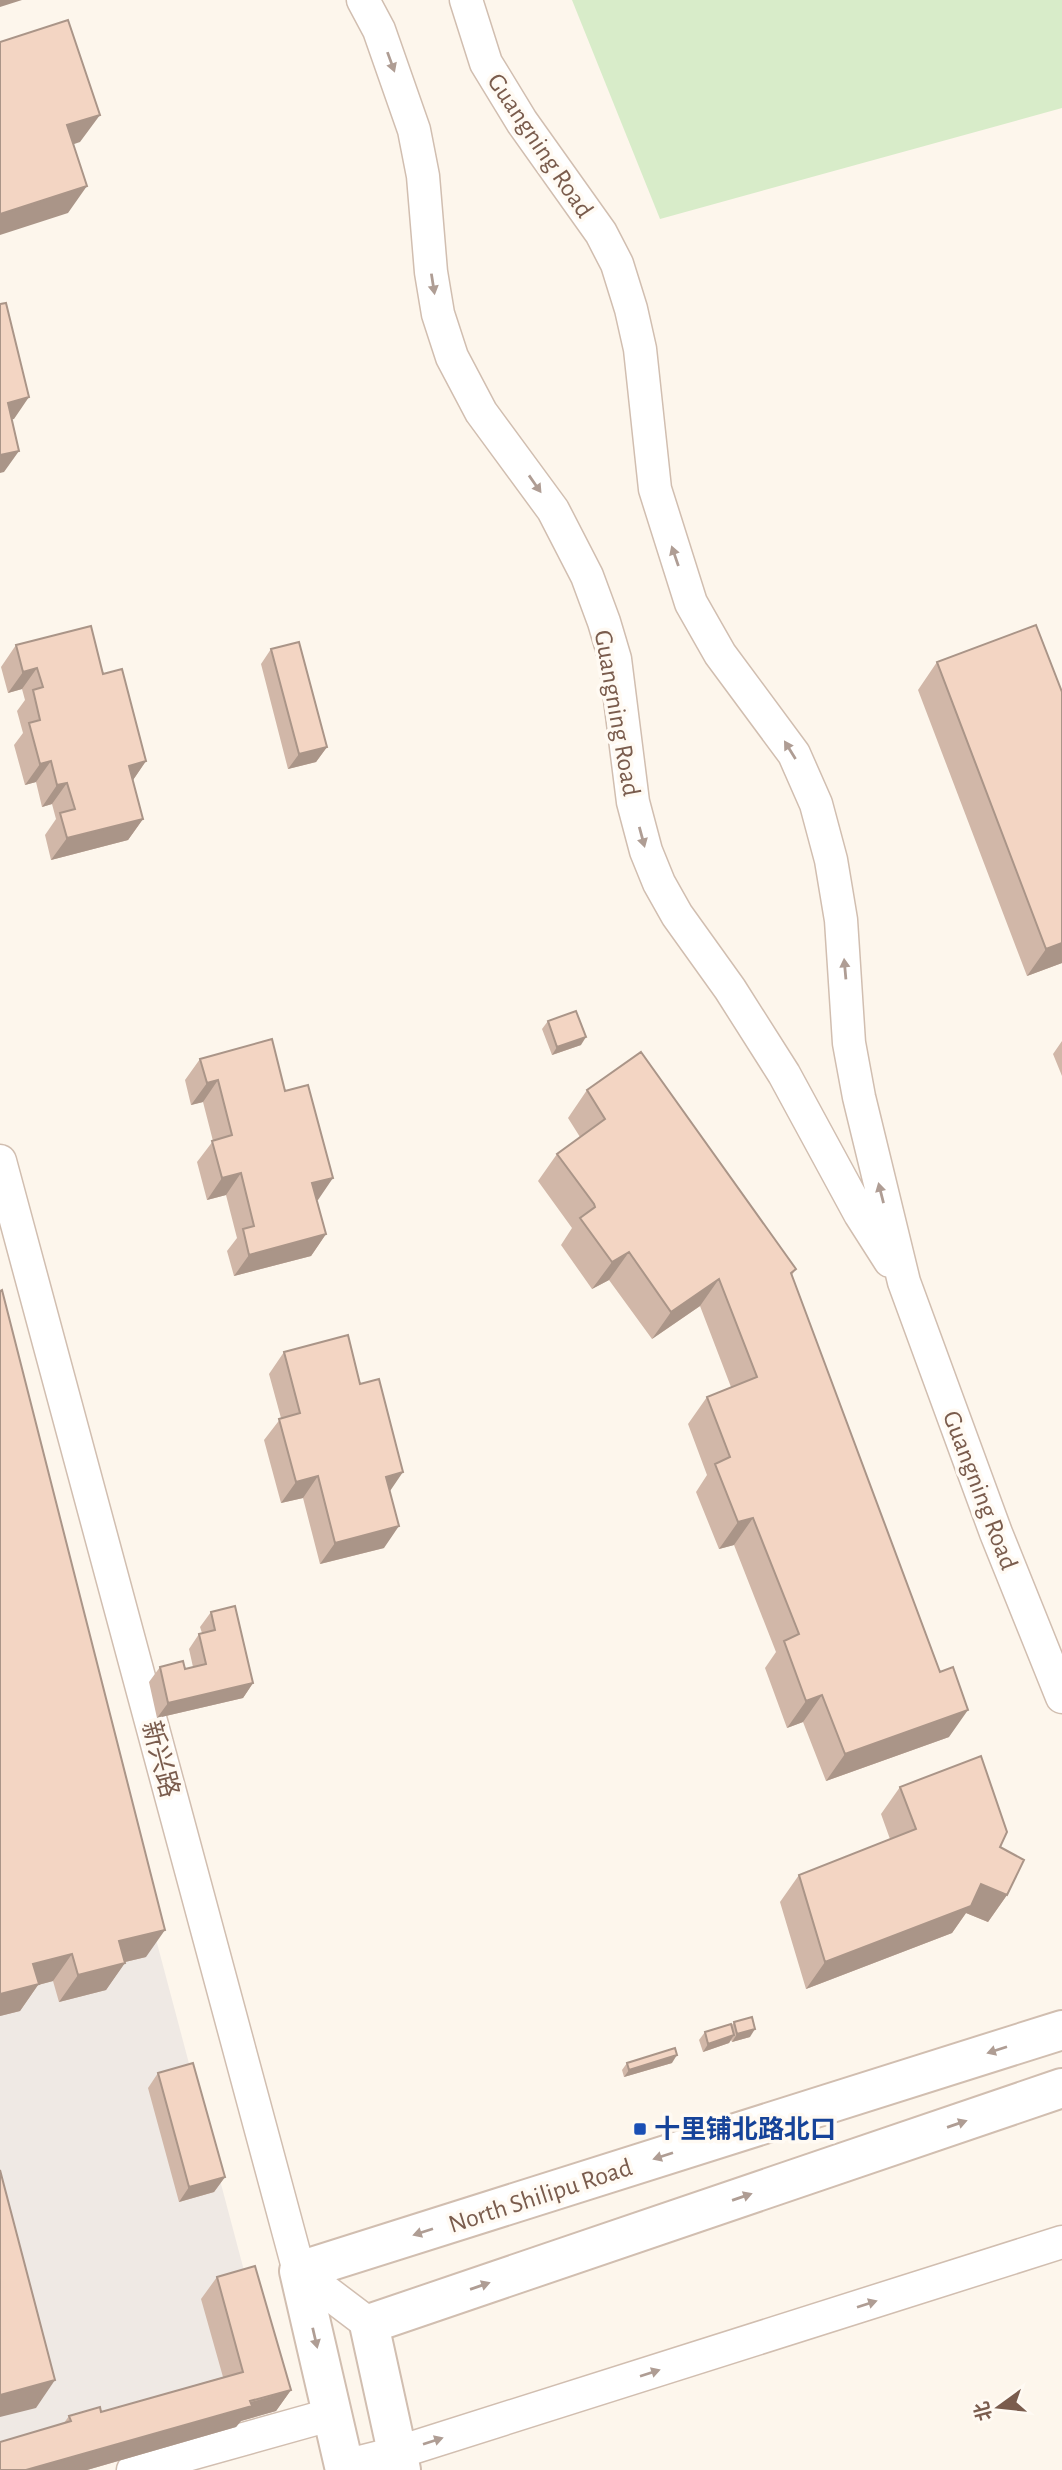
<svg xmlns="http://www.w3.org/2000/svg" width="1062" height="2470" font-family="'Alegreya Sans','Noto Sans SC',sans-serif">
	<rect width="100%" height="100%" fill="#fdf6ec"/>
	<path fill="#efe9e4" d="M0 1352 276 2391 0 2464Z"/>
	<path fill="#d8ecc9" d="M572 0H1062V108L660 219Z"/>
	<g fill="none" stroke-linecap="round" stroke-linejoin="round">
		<defs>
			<path id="minor" d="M363 0 379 30 414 130 423 176 431 272 438 314 452 357 481 412 553 510 587 576 604 622 615 659 633 802 646 851 659 883 677 915 730 989 784 1074 860 1214 890 1261
				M466 0 486 63 522 122 601 233 617 264 631 309 640 349 655 489 691 603 720 654 794 754 816 804 831 860 841 920 849 1043 859 1097 904 1282 996 1533 1062 1697
				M0 1161 299 2271 369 2324
				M344 2466 396 2453 1062 2242
				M133 2470 333 2414"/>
			<path id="tertiary" d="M345 2470 299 2271 1062 2030
				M401 2470 369 2324 1062 2088"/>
		</defs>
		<use href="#minor" stroke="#d1beb0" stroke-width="35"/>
		<use href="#tertiary" stroke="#d1beb0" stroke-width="42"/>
		<use href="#minor" stroke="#fff" stroke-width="32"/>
		<use href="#tertiary" stroke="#fff" stroke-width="38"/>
	</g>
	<path fill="#d1b7a8" d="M16 645 103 674 146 761 133 780 143 819 128 840 51 860 45 835 56 819 52 804 42 807 36 782 25 785 14 745 23 733 17 711 25 700 22 689 8 693 1 667Z
		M271 649 327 747 316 762 288 769 261 664Z
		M937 662 1062 963 1027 976 918 690Z
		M548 1021 581 1045 552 1055 542 1029Z
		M1062 1041V1076L1053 1054Z
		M200 1059 285 1091 318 1200H317L326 1234 311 1256 234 1276 227 1251 237 1238 226 1195 207 1200 197 1162 213 1141 203 1102 191 1105 185 1080Z
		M587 1090 796 1269 792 1275 949 1737 826 1781 803 1722 787 1728 765 1668 776 1652 734 1545 719 1549 696 1492 707 1475 688 1424 707 1397 731 1387 700 1306 652 1339 609 1280 592 1289 561 1245 572 1228 538 1181 557 1154 580 1137 568 1118Z
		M0 1291 146 1957 125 1962 106 1990 59 2002 53 1981 38 1985 20 2011 0 2016Z
		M284 1352 360 1384 390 1492 384 1548 320 1564 303 1498 281 1503 264 1440 281 1418 269 1374Z
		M211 1612 253 1683 243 1698 157 1718 149 1682 160 1667 185 1669 193 1667 189 1649 199 1634 202 1633 200 1627Z
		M900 1787 1000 1847 1007 1895 988 1922 966 1913 952 1933 806 1989 780 1902 799 1875 890 1839 881 1814Z
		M734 2022 750 2037 732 2042 731 2040 729 2043 703 2052 699 2040 705 2032 731 2026Z
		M627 2063H672L624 2077 622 2070Z
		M158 2073 225 2177 214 2192 179 2202 148 2088Z
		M217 2277 291 2390 276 2411 241 2421 236 2427 87 2470H0L64 2423 69 2416 101 2412 223 2377 201 2299Z"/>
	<path fill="#aa9588" d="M0 0H22L0 7Z
		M100 115 80 142 48 153 67 125Z
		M87 186 68 213 0 235V214Z
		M29 397 14 419 0 422 8 403Z
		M19 451 4 472 0 473V455Z
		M37 668 22 689 8 693 23 672Z
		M327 747 316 762 288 769 299 754Z
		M51 761 36 782 25 785 40 764Z
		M146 761 131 783 129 766Z
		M67 783 52 804 42 807 57 785Z
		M143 819 128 840 51 860 67 838Z
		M1062 943V963L1027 976 1046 949Z
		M586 1037 581 1045 552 1055 557 1047Z
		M218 1080 203 1102 191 1105 207 1083Z
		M241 1173 226 1195 207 1200 222 1178Z
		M333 1178 318 1200 297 1205 312 1183Z
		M326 1234 311 1256 234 1276 249 1255Z
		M629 1252 609 1280 592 1289 612 1262Z
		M719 1279 700 1306 652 1339 671 1312Z
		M403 1472 388 1494 386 1477Z
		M318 1476 303 1498 281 1503 296 1482Z
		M753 1518 734 1545 719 1549 738 1522Z
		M399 1526 384 1548 320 1564 335 1543Z
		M253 1683 243 1698 157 1718 168 1703Z
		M822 1695 803 1722 787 1728 806 1701Z
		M968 1710 949 1737 826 1781 845 1754Z
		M981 1884 1007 1895 988 1922 966 1913 952 1933 806 1989 825 1962Z
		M165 1930 146 1957 100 1968 119 1941Z
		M72 1954 53 1981 38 1985 20 2011 0 2016V1994L33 1964Z
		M125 1963 106 1990 59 2002 78 1975Z
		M755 2029 750 2037 732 2042 737 2034Z
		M734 2035 729 2043 703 2052 708 2044Z
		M677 2055 672 2063 624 2077 629 2070Z
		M225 2177 214 2192 179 2202 189 2187Z
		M55 2380 36 2408 0 2417V2395Z
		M291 2390 276 2411 241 2421 236 2427 87 2470H26Z"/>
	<path fill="#f3d5c3" stroke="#aa9588" stroke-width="2" d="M68 20 100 115 67 125 87 186 0 214V42Z
		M6 303 29 397 8 403 19 451 0 455V304Z
		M1036 625 1062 692V943L1046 949 937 662Z
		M91 626 103 674 122 669 146 761 129 766 143 819 67 838 60 813 75 809 67 783 57 785 51 761 40 764 29 723 40 720 33 690 43 687 37 668 23 672 16 645Z
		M299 642 327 747 299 754 271 649Z
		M576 1011 586 1037 557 1047 548 1021Z
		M272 1039 285 1091 308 1085 333 1178 312 1183 326 1234 249 1255 243 1229 254 1226 241 1173 222 1178 212 1141 232 1135 218 1080 207 1083 200 1059Z
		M641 1052 796 1269 791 1273 794 1281 940 1672 953 1667 968 1710 845 1754 822 1695 806 1701 784 1641 799 1634 753 1518 738 1522 715 1464 730 1457 707 1397 757 1377 719 1279 671 1312 629 1252 612 1262 580 1218 595 1207 594 1204 557 1154 605 1119 587 1090Z
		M2 1290 165 1930 119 1941 125 1963 78 1975 72 1954 33 1964 39 1984 0 1994V1291Z
		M348 1335 360 1384 379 1379 403 1472 386 1477 399 1526 335 1543 318 1476 296 1482 279 1419 300 1413 284 1352Z
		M235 1606 253 1683 168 1703 160 1667 183 1661 185 1669 206 1664 199 1634 215 1630 211 1612Z
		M981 1756 1007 1832 1000 1847 1024 1860 1007 1895 981 1884 971 1906 825 1962 799 1875 916 1829 900 1787Z
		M752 2017 755 2029 737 2034 734 2022Z
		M731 2024 734 2035 708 2044 705 2032Z
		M675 2048 677 2055 629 2070 627 2063Z
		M193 2063 225 2177 189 2187 158 2073Z
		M0 2170 55 2380 0 2395Z
		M255 2266 291 2390 250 2401 252 2406 26 2470H0V2442L71 2421 69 2416 100 2407 101 2412 243 2372 217 2277Z"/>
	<defs><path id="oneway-solid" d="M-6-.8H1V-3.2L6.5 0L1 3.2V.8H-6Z" transform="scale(1.75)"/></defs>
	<g fill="#af9d94">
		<use href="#oneway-solid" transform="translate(391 62) rotate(70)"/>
		<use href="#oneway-solid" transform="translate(433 284) rotate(81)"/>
		<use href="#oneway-solid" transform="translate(535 484) rotate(55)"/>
		<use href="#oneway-solid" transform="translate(675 556) rotate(-109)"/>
		<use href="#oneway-solid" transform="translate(790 750) rotate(-122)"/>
		<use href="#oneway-solid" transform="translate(642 837) rotate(75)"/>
		<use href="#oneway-solid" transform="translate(845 969) rotate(-95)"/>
		<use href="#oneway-solid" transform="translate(881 1193) rotate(-104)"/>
		<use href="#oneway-solid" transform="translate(997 2050) rotate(162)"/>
		<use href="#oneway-solid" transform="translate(957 2124) rotate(-19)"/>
		<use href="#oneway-solid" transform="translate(663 2156) rotate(162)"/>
		<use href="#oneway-solid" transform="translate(742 2197) rotate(-19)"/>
		<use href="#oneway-solid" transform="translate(423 2232) rotate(162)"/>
		<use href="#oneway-solid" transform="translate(480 2286) rotate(-19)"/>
		<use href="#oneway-solid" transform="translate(867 2304) rotate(-18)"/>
		<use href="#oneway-solid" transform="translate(315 2338) rotate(77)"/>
		<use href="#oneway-solid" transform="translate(650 2373) rotate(-18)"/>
		<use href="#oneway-solid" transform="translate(433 2441) rotate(-18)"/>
	</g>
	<rect fill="#1a4fb4" stroke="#fffaf3" stroke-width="2.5" x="633" y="2122" width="14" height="14" rx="3.5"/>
	<g text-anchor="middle" stroke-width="7" stroke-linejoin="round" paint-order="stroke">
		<g font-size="26" fill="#7a5c4d" stroke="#fffaf3">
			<text transform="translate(541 145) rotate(56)" y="9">Guangning Road</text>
			<text transform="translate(618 713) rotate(80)" y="9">Guangning Road</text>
			<text transform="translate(981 1490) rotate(69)" y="9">Guangning Road</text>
			<text transform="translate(161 1759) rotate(75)" y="9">新兴路</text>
			<text transform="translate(540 2195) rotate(-18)" y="9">North Shilipu Road</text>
		</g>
		<g font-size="26" font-weight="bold" fill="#164399" stroke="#fffaf3" text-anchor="start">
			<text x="654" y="2138">十里铺北路北口</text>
		</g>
	</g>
	<g transform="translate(999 2407) rotate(255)" stroke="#fffaf3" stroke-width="5" paint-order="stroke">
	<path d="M0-5L12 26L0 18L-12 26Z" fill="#7a5c4d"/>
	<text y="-10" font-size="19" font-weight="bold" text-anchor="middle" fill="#7a5c4d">北</text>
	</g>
</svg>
